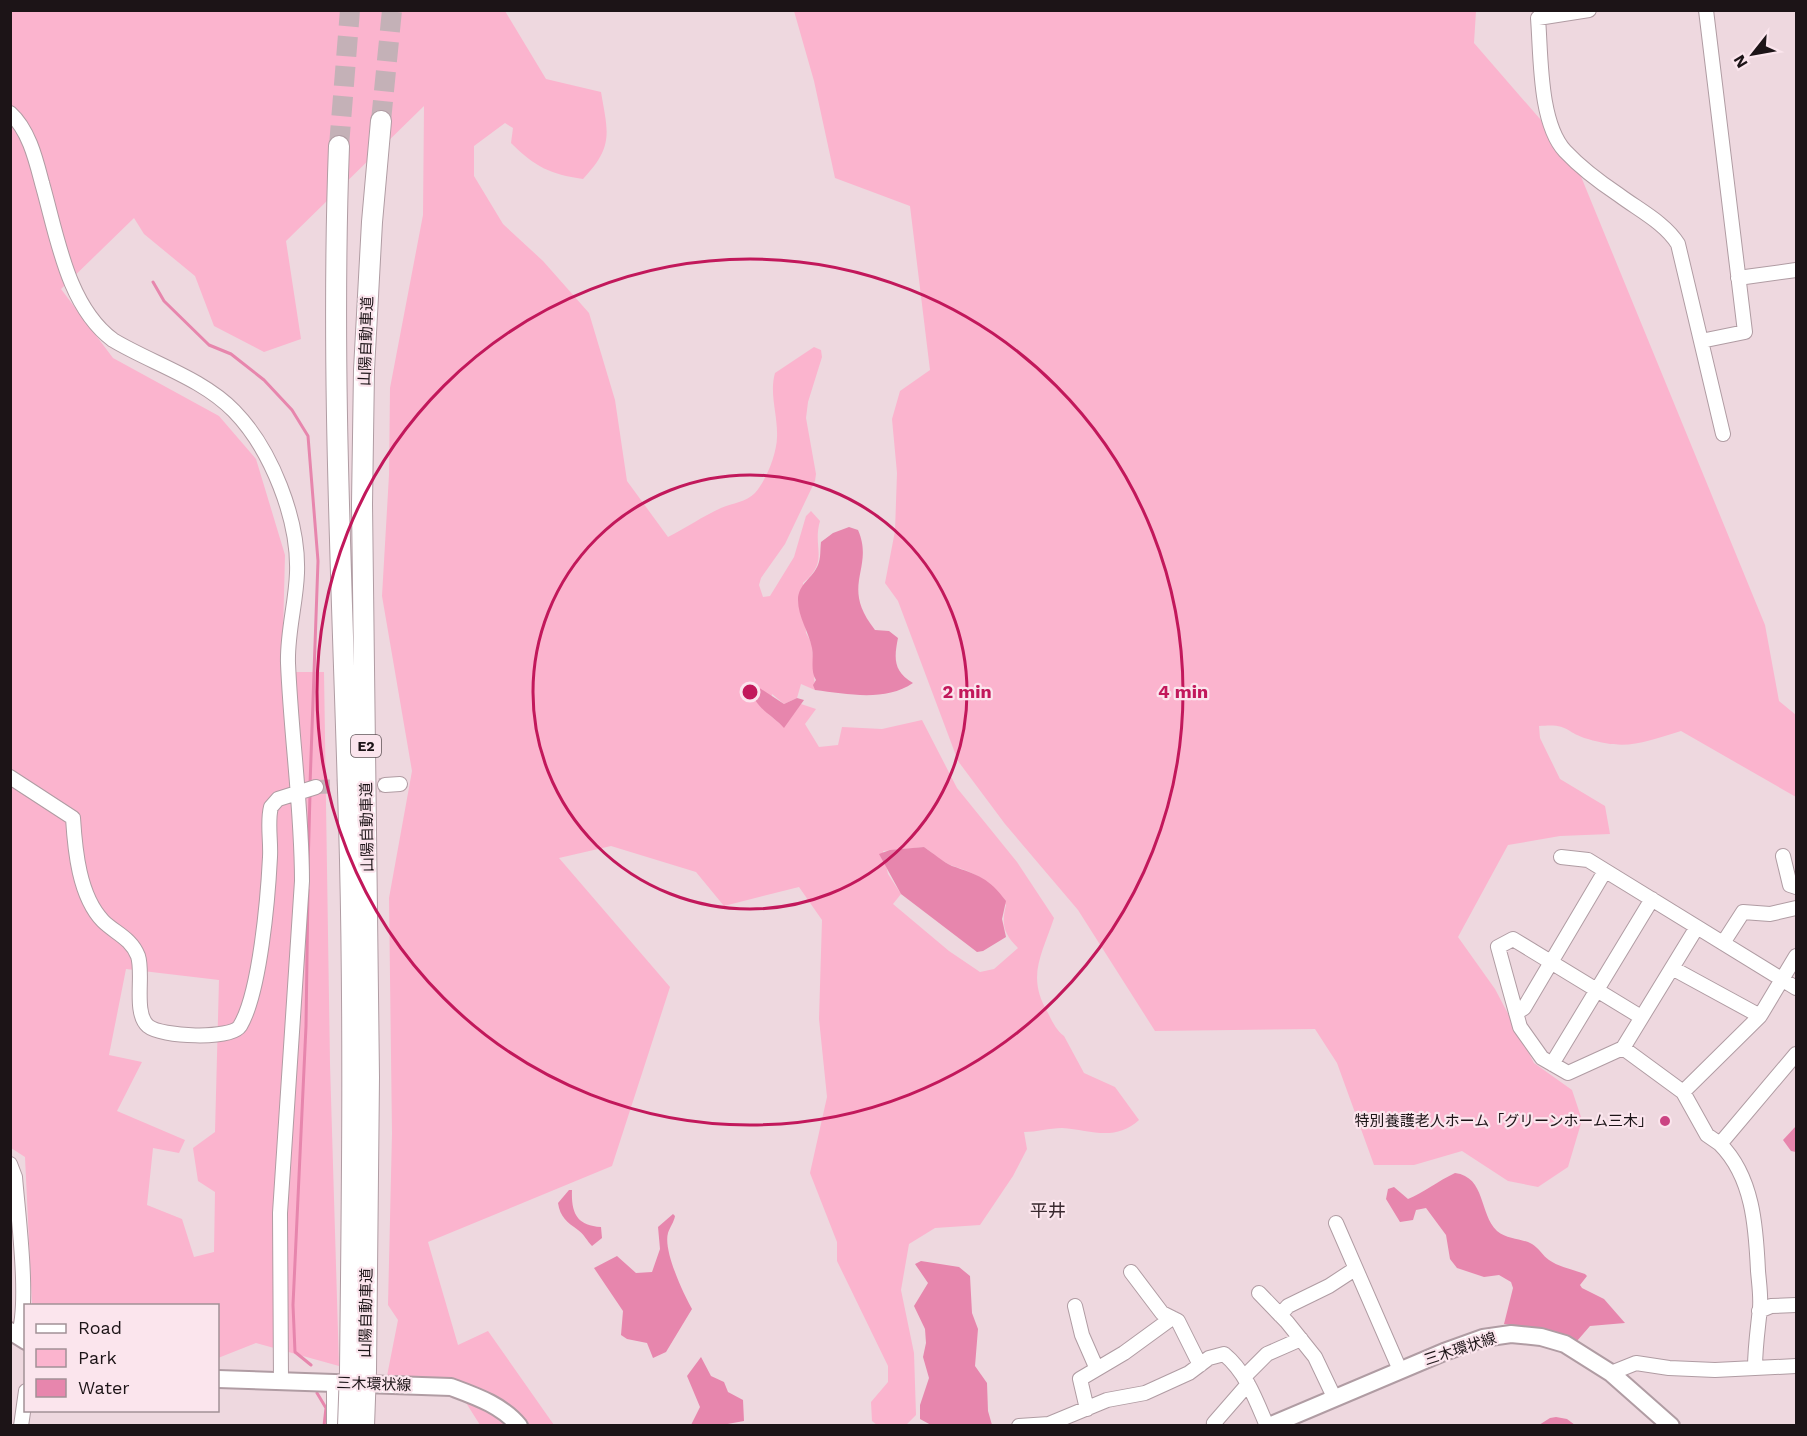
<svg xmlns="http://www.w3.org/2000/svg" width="1807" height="1436" font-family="'Work Sans','Noto Sans JP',sans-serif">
	<rect width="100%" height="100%" fill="#eed8df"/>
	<path fill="#fbb4ce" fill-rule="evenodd" d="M11 11H505L546 79 601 92C608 133 614 146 583 179 550 174 535 167 511 143L513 128 505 123 474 146V176L503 224 543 261 589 313 615 400 627 481 668 537C686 528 703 516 721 508 733 503 746 502 755 493 766 481 777 453 777 437 778 415 769 394 775 373L814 347 821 350 822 357 808 402 806 418 816 474 815 481 785 544 761 578 759 585 763 597 770 596 794 557 806 516 811 511 820 521C812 548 830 561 803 583L806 633 812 644 815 690 801 684 797 698 784 704 772 694 767 713 784 727 801 704 816 709 805 724 819 747 838 745 842 727 882 729 922 720 957 788 1017 862 1054 918C1042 955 1026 976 1048 1013 1052 1021 1056 1030 1064 1036L1084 1073 1115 1087 1139 1120C1115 1142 1091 1130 1062 1128 1049 1128 1037 1132 1024 1132L1027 1149 1013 1176 980 1225 935 1228 909 1244 901 1290 914 1353 916 1415 906 1425H877L872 1421 871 1402 888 1382V1366L837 1261V1242L810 1173 827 1097 819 1019 822 920 799 887 724 906 696 872 611 846 559 858 670 987 612 1166 428 1242 458 1345 488 1331 554 1425H480L451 1379 387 1376 398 1320 388 1305 392 1133 389 898 412 771 382 596 389 475 390 388 423 215 424 106 286 241 301 339 264 352 214 326 195 276 144 234 134 218 61 289 113 358 219 416 256 459 285 555 282 672H324L330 1064 339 1366 256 1343 218 1358V1306L32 1305 25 1157 11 1148ZM924 847C933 853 943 863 953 866 978 874 992 882 1006 905 1001 925 1004 934 1018 948L994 969 980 972 949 951 893 904 901 894 888 874 883 851ZM126 969 219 980 215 1132 193 1148 198 1181 215 1192 214 1252 194 1257 182 1219 147 1205 153 1148 179 1153 185 1140 117 1111 142 1062 109 1055Z
		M794 11H1476L1474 43 1573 157 1765 625 1779 701 1796 715V797L1681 731C1644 742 1627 751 1588 739 1564 732 1570 723 1539 726L1540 738 1560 779 1605 806 1610 834 1560 836 1508 845 1458 937 1495 989 1534 1063 1572 1090 1582 1120 1568 1167 1538 1187 1508 1181 1462 1151 1414 1165H1374L1337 1063 1315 1029 1155 1031 1078 910 1005 824 958 761 898 601 885 583 895 531 897 473 892 419 900 391 930 370 910 206 835 178 814 81Z"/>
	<path fill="#e786ad" d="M849 527 858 530C875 569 839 585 875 630L889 631 898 638C894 658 893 671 913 683 885 702 847 694 815 690L813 685 816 680C810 671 814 659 812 648 809 632 798 617 798 600 798 584 813 578 818 565 821 558 820 550 821 542L833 533Z
		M758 687 784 704 797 698 804 700 784 728C774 716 753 707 753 691Z
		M924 847C933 853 943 862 952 866 978 875 989 878 1006 901L1002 919 1006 937 983 951 977 952 901 894 879 854 890 850Z
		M1796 1126V1152L1791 1151 1783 1140Z
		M1455 1173C1486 1177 1479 1214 1497 1231 1508 1240 1521 1238 1532 1244 1539 1248 1543 1256 1549 1260 1559 1267 1574 1270 1585 1274L1587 1276 1580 1285 1582 1288 1604 1299 1625 1323 1590 1326 1577 1341 1555 1332 1504 1324 1513 1288 1511 1282 1499 1275 1484 1277 1457 1268 1450 1259 1446 1235 1426 1208 1416 1210 1413 1220 1400 1222 1386 1199 1388 1189 1394 1187 1408 1199C1423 1193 1438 1181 1455 1173Z
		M569 1190H572C571 1213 577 1226 601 1227L602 1238 592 1246C587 1241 584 1234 578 1230 567 1222 560 1217 558 1203Z
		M673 1214 675 1216C674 1222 670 1227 668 1233 663 1250 683 1293 692 1309L666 1352 653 1358 647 1343 627 1339 621 1335 623 1311 594 1268 617 1256 636 1273 652 1272 660 1249 658 1227Z
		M921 1261 959 1267 970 1276 972 1313 978 1329 975 1366 987 1383 988 1411 992 1425H931L920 1419V1405L929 1378 923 1357 926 1343 925 1329 914 1306 928 1283 915 1264Z
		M701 1357 711 1376 724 1382 728 1392 743 1400 744 1421 722 1425H691L700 1407 687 1376Z
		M1556 1417 1567 1419 1575 1425H1539L1550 1418Z"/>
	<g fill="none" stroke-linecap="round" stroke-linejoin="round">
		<path stroke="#e786ad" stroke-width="3" d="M153 282 164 301 209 345 231 354 264 380 292 410 308 436 318 561 310 785
			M308 869 310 794
			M308 890 306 1026 293 1305 295 1352 311 1365
			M317 1393 326 1408 324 1426"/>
		<path stroke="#c4b1b7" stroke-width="14" stroke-dasharray="14 7" stroke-linecap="butt" d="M316 787 385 785"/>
		<path stroke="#c4b1b7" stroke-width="20" stroke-dasharray="20 10" stroke-linecap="butt" d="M381 121 392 10
			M339 146 350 10"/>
		<defs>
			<path id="minor" d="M1589 10 1538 18C1541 55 1539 123 1565 151 1580 167 1601 183 1619 195 1639 210 1665 223 1678 244L1723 434
				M10 113C29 130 36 160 42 183 57 235 67 306 113 340 151 363 202 378 234 411 271 449 299 519 297 573 296 603 287 633 288 663 291 736 302 808 302 881L280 1213 281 1381
				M1738 278 1796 270
				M1701 341 1745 332 1706 10
				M10 777 73 818C75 850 79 896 103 921 115 933 131 938 138 956 144 974 133 1013 148 1026 161 1037 231 1040 240 1026 260 993 268 897 270 857 271 840 267 822 271 807L278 799 316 787
				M385 785 400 784
				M1783 856 1790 885 1796 887
				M1561 857 1588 860 1796 988
				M1723 943 1743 912 1770 914 1796 908
				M1672 968 1760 1016
				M1516 1013 1524 1008 1605 871
				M1641 1017 1513 939 1498 947 1520 1027 1542 1058 1568 1073 1623 1048 1683 1092 1707 1135 1720 1144 1796 1054
				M1623 1048 1697 927
				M1552 1064 1652 899
				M1683 1092 1760 1016 1796 956
				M1720 1144C1753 1177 1756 1227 1758 1271 1759 1283 1761 1296 1760 1308 1758 1328 1755 1347 1755 1368
				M10 1164 15 1177C18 1215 30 1305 18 1336
				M1336 1223 1400 1370
				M1131 1272 1162 1313 1178 1321 1200 1365
				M1259 1293 1287 1322 1315 1357 1334 1397
				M1075 1306 1082 1335 1096 1367
				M1759 1311 1771 1306 1796 1305
				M1280 1315 1288 1306 1329 1286 1355 1269
				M1611 1373 1636 1363 1669 1368 1715 1370 1796 1366
				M1244 1377 1267 1354 1301 1339
				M334 1382V1426
				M1087 1409 1080 1379 1124 1353 1172 1318
				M21 1426 26 1391
				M1019 1426 1049 1424 1107 1400 1145 1393 1189 1373 1209 1358 1224 1354C1246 1372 1256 1400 1267 1426
				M1216 1426 1214 1423 1248 1384"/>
			<path id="major" d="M10 1331 26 1341
				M218 1379 451 1387C475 1396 502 1405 519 1426
				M1269 1426 1444 1352 1483 1338 1511 1334 1541 1337 1565 1344 1611 1373 1671 1426"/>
			<path id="highway" d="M339 146C330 384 344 621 350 860 354 1030 352 1200 350 1371
				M366 1371 369 1077 362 504 364 370 372 222 381 121"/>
		</defs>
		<use href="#minor" stroke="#b09ca3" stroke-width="16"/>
		<use href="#major" stroke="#b09ca3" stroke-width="20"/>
		<use href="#highway" stroke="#b09ca3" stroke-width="22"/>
		<use href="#minor" stroke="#fff" stroke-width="14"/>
		<use href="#major" stroke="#fff" stroke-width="16"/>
		<use href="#highway" stroke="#fff" stroke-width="20"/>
		<defs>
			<path id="highway-bridge" d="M348 1426 350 1371
				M364 1426 366 1371"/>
		</defs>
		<use href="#highway-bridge" stroke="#b09ca3" stroke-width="22" stroke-linecap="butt"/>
		<use href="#highway-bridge" stroke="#fff" stroke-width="20"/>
	</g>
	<g fill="none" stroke="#c2185b" stroke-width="3">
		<circle cx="750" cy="692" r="217"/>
		<circle cx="750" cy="692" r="433"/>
	</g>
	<circle fill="#cb4483" stroke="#fbe5ed" stroke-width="2" cx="1665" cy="1121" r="6"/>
	<g text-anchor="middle" stroke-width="4.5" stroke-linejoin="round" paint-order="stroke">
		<rect fill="#fbe5ed" stroke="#5f5357" stroke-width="1.5" x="351" y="735" width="30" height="22" rx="4.5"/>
		<g font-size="14" font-weight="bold" fill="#1c1417">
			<text x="366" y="751">E2</text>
		</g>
		<g font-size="15" fill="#1c1417" stroke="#fbe5ed">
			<text transform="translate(366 341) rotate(-88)" y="5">山陽自動車道</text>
			<text transform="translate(367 827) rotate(-91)" y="5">山陽自動車道</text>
			<text transform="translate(366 1313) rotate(-89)" y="5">山陽自動車道</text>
			<text transform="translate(1460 1349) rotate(-18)" y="5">三木環状線</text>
			<text transform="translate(374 1384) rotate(2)" y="5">三木環状線</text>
		</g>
		<g font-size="15" fill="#1c1417" stroke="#fbe5ed" text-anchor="end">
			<text x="1653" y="1126">特別養護老人ホーム「グリーンホーム三木」</text>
		</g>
		<g font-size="18" fill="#38282e" stroke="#fbe5ed">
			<text x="1048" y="1217">平井</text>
		</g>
	</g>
	<circle cx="750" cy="692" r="9" fill="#c2185b" stroke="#fbe5ed" stroke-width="3"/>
	<g font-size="18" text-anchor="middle" font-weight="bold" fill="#c2185b" stroke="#fbe5ed" stroke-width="4.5" stroke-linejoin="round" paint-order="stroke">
		<text x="967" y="698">2 min</text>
		<text x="1183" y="698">4 min</text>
	</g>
	<rect width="1807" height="1436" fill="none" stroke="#1c1417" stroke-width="24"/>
	<rect x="24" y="1304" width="195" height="108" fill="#fbe5ed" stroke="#a29197" stroke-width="1.5"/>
	<rect x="36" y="1324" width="30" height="9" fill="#ffffff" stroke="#a29197" stroke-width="1.5"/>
	<text x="78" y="1334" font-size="18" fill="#1c1417">Road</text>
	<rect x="36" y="1349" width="30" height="18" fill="#fbb4ce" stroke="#a29197" stroke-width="1.5"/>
	<text x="78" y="1364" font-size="18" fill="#1c1417">Park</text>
	<rect x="36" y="1379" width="30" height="18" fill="#e786ad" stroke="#a29197" stroke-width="1.5"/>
	<text x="78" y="1394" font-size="18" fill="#1c1417">Water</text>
	<g transform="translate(1753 54) rotate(239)" stroke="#fbe5ed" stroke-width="4.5" paint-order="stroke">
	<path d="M0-4.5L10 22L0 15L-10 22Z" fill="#1c1417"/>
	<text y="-9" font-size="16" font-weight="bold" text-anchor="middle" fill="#1c1417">N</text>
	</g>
</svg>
